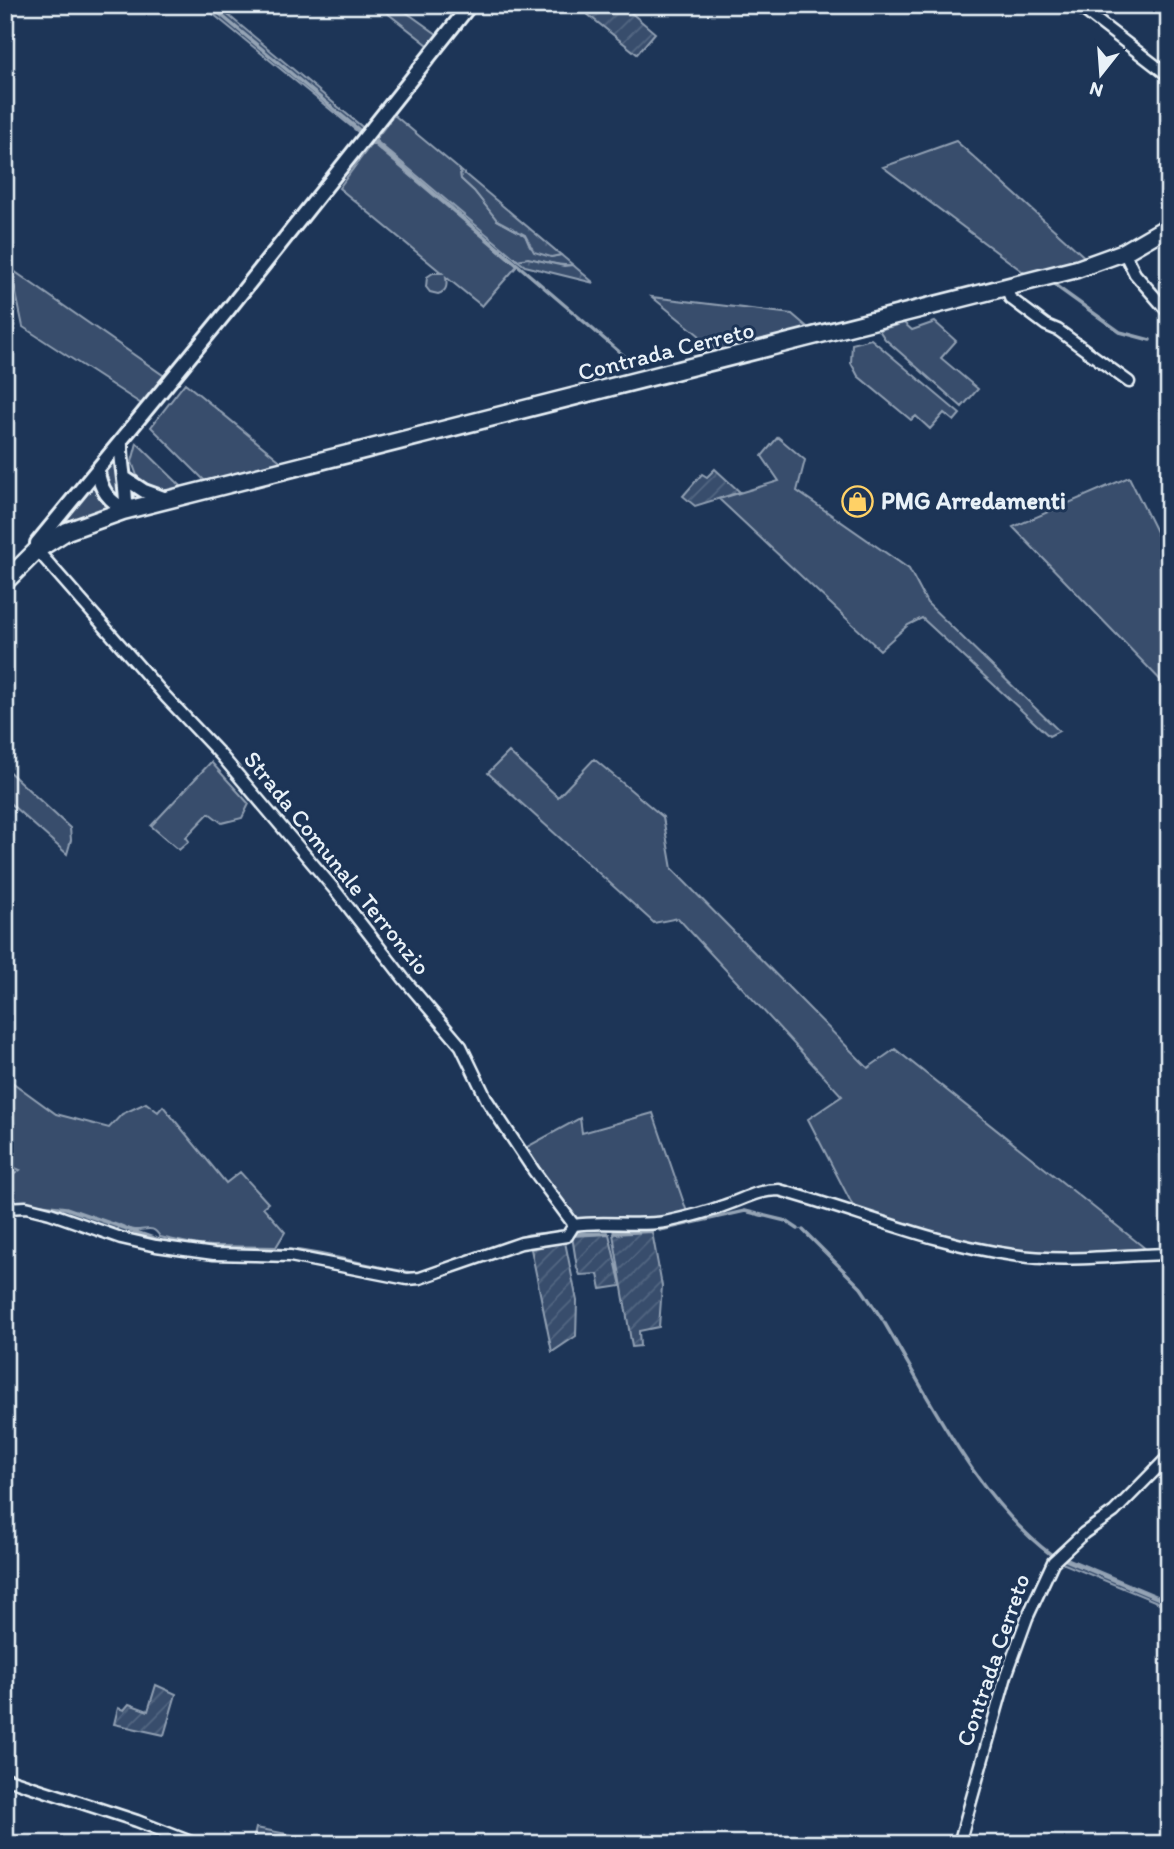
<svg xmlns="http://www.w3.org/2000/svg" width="1174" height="1849" font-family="Itim,sans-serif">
	<defs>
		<pattern id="forest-crowns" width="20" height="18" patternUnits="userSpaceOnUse" patternTransform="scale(1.75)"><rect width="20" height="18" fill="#374d6c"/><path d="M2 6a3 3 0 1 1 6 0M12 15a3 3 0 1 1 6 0" fill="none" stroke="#546782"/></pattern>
		<pattern id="garden-furrows" width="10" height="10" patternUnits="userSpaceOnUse" patternTransform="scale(1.75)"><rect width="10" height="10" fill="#374d6c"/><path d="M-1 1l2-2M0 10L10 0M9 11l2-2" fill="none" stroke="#546782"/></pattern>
	</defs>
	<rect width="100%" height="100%" fill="#1d3557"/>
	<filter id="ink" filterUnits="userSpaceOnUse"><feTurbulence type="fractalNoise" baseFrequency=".0143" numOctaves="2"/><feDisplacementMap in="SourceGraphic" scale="14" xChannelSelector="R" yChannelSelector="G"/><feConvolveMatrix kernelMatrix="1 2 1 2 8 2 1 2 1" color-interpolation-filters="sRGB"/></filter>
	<g filter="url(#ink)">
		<path fill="#374d6c" stroke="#909fb2" stroke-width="2" d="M202 5H216L367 131 363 136Z
			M377 5H396L441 37 432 48Z
			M394 115 460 170 461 179 474 191 497 220 525 235 530 247 551 257 561 255 573 265C553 267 537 256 517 260L375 140Z
			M956 141 1089 261 1030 277 883 167Z
			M372 143 517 266 482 306 446 277C447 284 448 291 438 294L430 292 426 287 427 277 433 273H442L339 188Z
			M11 269 170 380 146 407 23 327Z
			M652 297 792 314 813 332 722 354Z
			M935 322 956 341 941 358 978 389 962 407 885 339 879 330 904 323 912 330Z
			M871 339 960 414 954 421 944 413 930 429 916 416 911 420 858 376 851 363 852 344Z
			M185 383 284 464 208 484 151 427Z
			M778 437 805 460 797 491 909 569 927 603 1059 731 1049 736 922 618 908 625 880 650 719 499 779 481 762 456Z
			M137 443 186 491 155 493 139 481 132 462Z
			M115 455 121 492 119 500 107 488 103 470Z
			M1129 477 1165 550 1169 549V689L1013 527Z
			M95 483 113 505 60 527Z
			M509 752 558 797 594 759 663 817 672 869 868 1068 895 1049 1151 1253 1060 1256 980 1247 855 1210 808 1119 842 1096 678 918 654 923 488 773Z
			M211 762 249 804 242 818 222 823 209 813 186 837 189 841 179 850 151 826Z
			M5 768 70 828 71 840 67 854 5 799Z
			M5 1077 56 1114 109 1128 122 1114 146 1103 158 1112 163 1106 226 1183 240 1172 268 1203 263 1207 285 1232 276 1247 202 1246 160 1237C154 1226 149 1229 139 1230 133 1231 126 1227 120 1225L116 1232 5 1207V1181L20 1170 5 1164Z
			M653 1113 687 1212 657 1219 582 1220 577 1218 525 1148 580 1118 582 1133Z
			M1062 1556 1169 1601V1607L1057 1561Z
			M256 1828 292 1835 290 1844H260L253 1841Z"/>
		<path fill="url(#forest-crowns)" stroke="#909fb2" stroke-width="2" d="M460 170 561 255 551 257 534 252 525 235 497 220 474 191 461 179Z
			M528 258 564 266 573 265 594 283 525 266 517 260Z"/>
		<path fill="url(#garden-furrows)" stroke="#909fb2" stroke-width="2" d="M576 5H622L655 33 637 54Z
			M715 469 740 492 695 506 683 496 702 474 707 477Z
			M652 1232 662 1286 659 1327 639 1331 640 1346 632 1347 613 1234Z
			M609 1234 621 1286 601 1289 598 1274 580 1275 577 1268 572 1236Z
			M565 1242 577 1301 576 1336 552 1352 531 1249Z
			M156 1685 176 1694 164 1735 114 1724 118 1708 124 1710 129 1704 148 1711Z"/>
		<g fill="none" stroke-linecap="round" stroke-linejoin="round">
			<path stroke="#95a4b5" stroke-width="3.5" d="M209 5 364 134
				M374 142 630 361
				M1056 286 1120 332 1150 340
				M23 1203 66 1208 159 1240
				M660 1230 745 1211 786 1221 798 1229
				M803 1230 861 1288 882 1319
				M614 1232 651 1231
				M572 1234 607 1233
				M165 1241C209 1250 254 1246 299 1251 337 1256 373 1268 411 1273
				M458 1260 529 1235 560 1232
				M884 1322C930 1400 979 1502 1053 1556
				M1061 1558 1169 1603"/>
			<defs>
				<path id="minor" d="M1077 5 1169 76
					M1124 252 1135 274 1169 313
					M1007 287 1010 298 1046 325 1058 330 1129 382
					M37 550 166 697 220 754 335 890 404 979 461 1046 487 1100 534 1171 574 1225
					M5 1208 26 1207 50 1213 121 1238 156 1246 214 1254 290 1256 407 1279 420 1278 521 1243 567 1236 574 1225C604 1220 635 1227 665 1222 684 1218 705 1213 723 1206 744 1199 757 1190 779 1190 857 1211 933 1244 1013 1255 1065 1263 1116 1255 1169 1254
					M5 1778 137 1821 196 1844
					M959 1844 1006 1676 1027 1618 1053 1562 1084 1533 1114 1512 1169 1456"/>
				<path id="tertiary" d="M98 471C100 490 109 501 126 510 127 486 120 464 121 441
					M126 479 144 491 166 499
					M37 548V543L228 310 470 5"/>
				<path id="primary" d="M5 582 37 550 67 531 123 511 1077 269 1124 252 1169 226"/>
			</defs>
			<use href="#minor" stroke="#e8f1f8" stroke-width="15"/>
			<use href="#tertiary" stroke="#e8f1f8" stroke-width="18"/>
			<use href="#primary" stroke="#e8f1f8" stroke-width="21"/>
			<use href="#minor" stroke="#1d3557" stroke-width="10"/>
			<use href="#tertiary" stroke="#1d3557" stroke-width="12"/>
			<use href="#primary" stroke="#1d3557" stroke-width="16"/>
		</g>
	</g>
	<defs>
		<symbol id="shop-ring" viewBox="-11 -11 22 22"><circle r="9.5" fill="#1d3557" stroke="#ffd166" stroke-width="1.5"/><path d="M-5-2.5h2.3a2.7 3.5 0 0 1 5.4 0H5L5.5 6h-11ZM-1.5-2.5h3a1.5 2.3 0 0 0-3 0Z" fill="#ffd166"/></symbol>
	</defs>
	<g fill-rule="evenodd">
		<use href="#shop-ring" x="840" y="484" width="35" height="35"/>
	</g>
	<g text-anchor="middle" stroke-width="6" stroke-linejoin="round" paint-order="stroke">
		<g font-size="24" fill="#e8f1f8" stroke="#1d3557">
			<text transform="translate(666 351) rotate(-14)" y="8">Contrada Cerreto</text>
			<text transform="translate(337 863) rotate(51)" y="8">Strada Comunale Terronzio</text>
			<text transform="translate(993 1660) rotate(-71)" y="8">Contrada Cerreto</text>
		</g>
		<g font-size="24" font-weight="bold" fill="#e8f1f8" stroke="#1d3557" text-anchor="start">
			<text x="881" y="509">PMG Arredamenti</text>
		</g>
	</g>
	<rect width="1174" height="1849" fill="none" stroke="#1d3557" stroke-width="28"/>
	<rect x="14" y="14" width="1146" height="1821" fill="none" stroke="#e8f1f8" stroke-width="2.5" filter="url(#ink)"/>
	<g transform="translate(1101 74) rotate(197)" stroke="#1d3557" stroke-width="5" paint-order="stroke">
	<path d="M0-5L12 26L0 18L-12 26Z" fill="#e8f1f8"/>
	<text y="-10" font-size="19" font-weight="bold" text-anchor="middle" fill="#e8f1f8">N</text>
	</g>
</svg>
